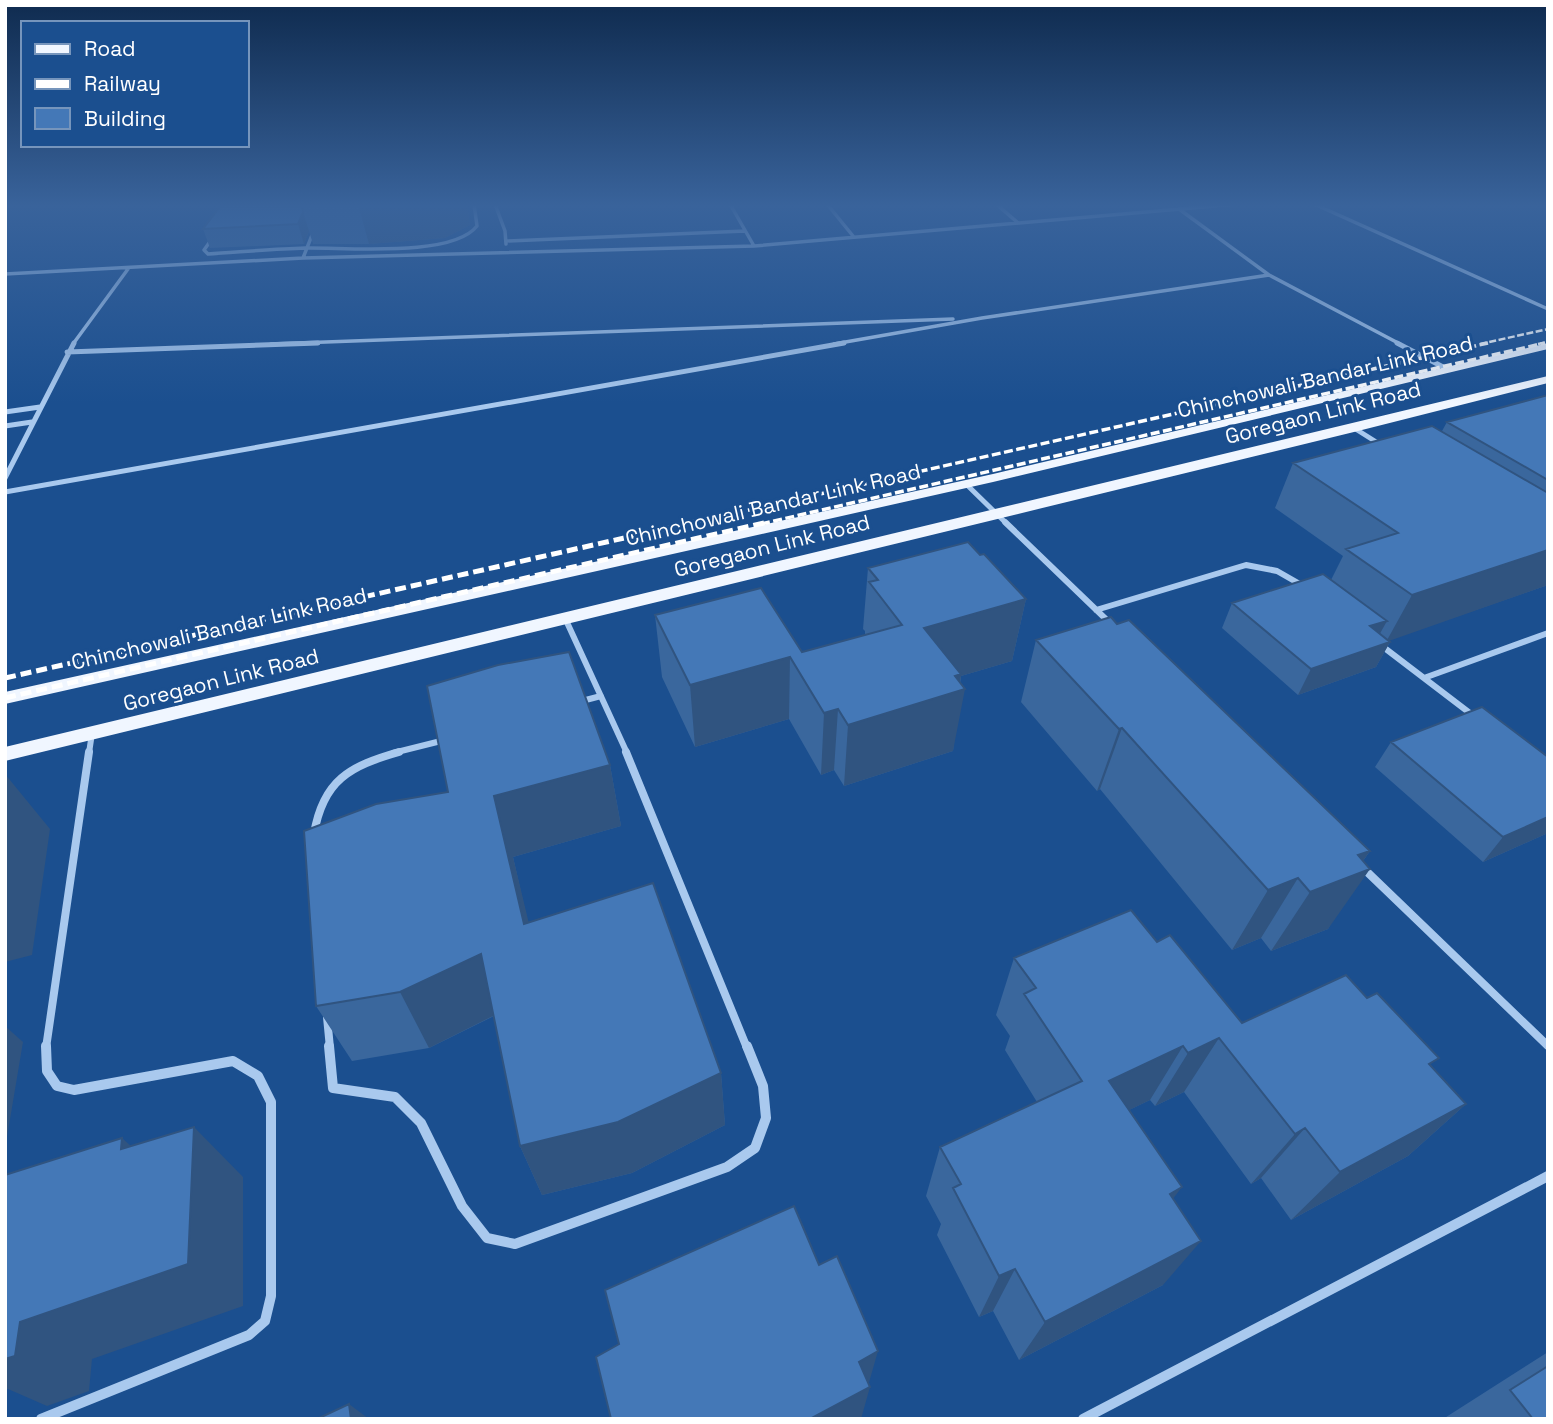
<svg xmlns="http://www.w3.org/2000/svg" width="1553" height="1424" font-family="'Space Grotesk',sans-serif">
	<rect width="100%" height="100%" fill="#1b4f8f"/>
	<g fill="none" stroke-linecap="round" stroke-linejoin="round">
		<path stroke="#a9c9ee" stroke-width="3.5" d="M495 204 505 231 506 244
			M730 204 754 246
			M827 204 853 236
			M996 204 1017 222
			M1314 204 1548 309
			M214 236 204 250 208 254C240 252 273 249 305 248 345 247 452 258 477 226L474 204
			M506 241 745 231
			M303 258 314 230
			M5 274 303 258 754 246 1238 204
			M1269 275 1400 344
			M73 344 128 269
			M271 344 953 319
			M834 344 982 318 1269 275 1179 209"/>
		<path stroke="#a9c9ee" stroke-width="5" d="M1397 343 1447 369
			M67 352 318 343
			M5 412 40 407
			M5 426 32 422
			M1354 428 1381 445
			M5 478 74 343
			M966 484 1007 524
			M5 492 844 343"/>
		<path stroke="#a9c9ee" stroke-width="6" d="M1005 522 1112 625
			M1096 610 1246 565 1277 571 1305 587
			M565 618 627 753
			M1378 643 1475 717
			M1424 678 1548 633
			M578 702 601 696
			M89 753 92 733
			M393 753 445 740"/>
		<path stroke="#a9c9ee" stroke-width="8" d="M626 752 747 1048
			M314 834C323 780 350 766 399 752
			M1362 867 1548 1046
			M327 1017 330 1048
			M46 1048 89 752"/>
		<path stroke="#a9c9ee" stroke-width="10" d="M329 1046 333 1088 395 1097 421 1123 462 1206 487 1238 515 1244 727 1167 755 1148 766 1118 763 1086 747 1046
			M41 1419 249 1335 265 1321 271 1296V1102L258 1076 233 1061 74 1090 57 1086 47 1071 46 1046
			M1083 1419 1548 1176"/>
		<path fill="#f0f6ff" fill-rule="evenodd" d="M1548 343V349L993 482 5 704V692L993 474Z
			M1548 376V383L1358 431 5 761V747Z"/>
		<path stroke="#fff" stroke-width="2.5" stroke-dasharray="7 2.5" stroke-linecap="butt" d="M1480 344 1548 329
			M1538 344 1548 342"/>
		<path stroke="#fff" stroke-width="3.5" stroke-dasharray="9 3.5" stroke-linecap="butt" d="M687 524 1488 343
			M761 524 1545 343"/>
		<path stroke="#fff" stroke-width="5" stroke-dasharray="11 5" stroke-linecap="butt" d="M5 678 695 522
			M5 698 768 522"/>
	</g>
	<path fill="#3a679d" d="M301 204H467L470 225 445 238 369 244H313L309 231 304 244 210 248 203 229 287 206H302Z
		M1548 395V585L1389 640 1390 642 1376 667 1298 695 1222 628 1232 603 1331 580 1343 556 1275 508 1293 463 1442 431 1447 422Z
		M980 555 1026 599 1012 661 961 676 953 751 844 786 834 770 821 775 789 719 695 747 662 677 655 615 802 652 865 635V631L863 629 868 568Z
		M1117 624 1370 851 1363 861 1328 929 1271 951 1261 938 1232 950 1100 789 1097 791 1021 702 1036 640Z
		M1391 742 1548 833 1483 862 1375 767Z
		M610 765 621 826 513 857 528 923 721 1073 725 1125 632 1173 542 1195 520 1146 494 1016 429 1048 352 1061 316 1006Z
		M1157 942 1242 1023 1431 1066 1466 1104 1408 1156 1291 1220 1261 1178 1251 1184 1184 1092 1155 1106 1150 1100 1129 1110 1173 1199 1163 1285 1019 1360 993 1311 979 1317 937 1235 941 1224 926 1196 940 1147 1037 1102 1005 1050 1010 1036 996 1015 1014 958Z
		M1548 1352V1419H1443Z"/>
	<path fill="#305480" d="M358 204H467L470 225 445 238 369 244Z
		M303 212 309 231 304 244 298 224Z
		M1548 550V585L1386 642 1412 595Z
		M1026 599 1012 661 961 676 958 691 965 689 953 751 844 786 848 725 924 628Z
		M1387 621 1373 646 1370 626Z
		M1390 642 1376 667 1298 695 1311 669Z
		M790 657 789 719 695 747 690 685Z
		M838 709 834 770 821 775 824 713Z
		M1122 728 1100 789 1097 791 1119 729Z
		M610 765 621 826 513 857 543 982 524 924 494 796Z
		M5 774 50 829 32 955 5 962Z
		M1548 817V833L1483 862 1503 837Z
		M1370 851 1353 875 1370 869 1328 929 1271 951 1310 892 1358 855Z
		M1298 878 1261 938 1232 950 1268 890Z
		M481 954 503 1011 429 1048 400 992Z
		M5 1026 23 1042 5 1149Z
		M1219 1038 1184 1092 1155 1106 1188 1053Z
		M1183 1046 1150 1100 1082 1133 1109 1081Z
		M721 1073 725 1125 632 1173 542 1195 520 1146Z
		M1466 1104 1408 1156 1291 1220 1340 1172Z
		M194 1127 243 1177V1306L92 1359 89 1391 47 1406 8 1389 5 1390V1352L20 1322Z
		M1305 1128 1261 1178 1251 1184 1295 1134Z
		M122 1138 178 1188 121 1149Z
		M1182 1187 1146 1234 1170 1194Z
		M1201 1241 1163 1285 1019 1360 1045 1322Z
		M1015 1269 993 1311 979 1317 999 1276Z
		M878 1351 868 1386 859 1362Z
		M870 1387 861 1419H810Z
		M349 1404 369 1419H351Z"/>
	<path fill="#4478b7" stroke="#305480" stroke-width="2" d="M222 204H280L282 206H302L303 212 298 224 203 229Z
		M1548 395V480L1447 422Z
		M1432 426 1548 493V550L1412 595 1346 549 1398 533 1293 463Z
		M968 542 980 555 984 554 1026 599 924 628 961 674 955 676 965 689 848 725 838 709 824 713 790 657 690 685 655 615 761 588 802 652 902 625 869 582 878 580 868 568Z
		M1323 574 1387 621 1370 626 1390 642 1311 669 1232 603Z
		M1111 617 1117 624 1129 620 1370 851 1358 855 1370 869 1310 892 1298 878 1268 890 1122 728 1119 729 1036 640Z
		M569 652 610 765 494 796 524 924 653 883 721 1073 618 1122 520 1146 481 954 400 992 316 1006 304 831 376 804 448 792 427 686 498 665Z
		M1482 707 1548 757V817L1503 837 1391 742Z
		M1131 910 1157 942 1170 935 1242 1023 1346 975 1367 998 1377 993 1439 1058 1429 1064 1466 1104 1340 1172 1305 1128 1295 1134 1219 1038 1188 1053 1183 1046 1109 1081 1182 1187 1170 1194 1201 1241 1045 1322 1015 1269 999 1276 953 1188 961 1184 940 1147 1082 1081 1024 994 1036 988 1014 958Z
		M194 1127 188 1264 20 1322 15 1356 5 1359V1175L122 1138 121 1149Z
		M794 1206 819 1265 837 1256 878 1351 859 1362 870 1387 810 1419H611L596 1357 619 1344 605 1290Z
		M1548 1366V1419H1533L1510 1390Z
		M349 1404 351 1419H317Z"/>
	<linearGradient id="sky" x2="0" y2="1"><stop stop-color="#0f2b4f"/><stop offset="0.51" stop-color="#39639b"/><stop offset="1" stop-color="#39639b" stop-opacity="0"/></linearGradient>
	<rect width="1553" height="403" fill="url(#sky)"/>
	<g text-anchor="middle" stroke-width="6" stroke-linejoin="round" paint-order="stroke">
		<g font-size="21" fill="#fff" stroke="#1b4f8f">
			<text transform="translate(1325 377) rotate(-13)" y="7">Chinchowali Bandar Link Road</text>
			<text transform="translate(1323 413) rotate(-14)" y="7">Goregaon Link Road</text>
			<text transform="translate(773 505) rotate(-13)" y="7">Chinchowali Bandar Link Road</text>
			<text transform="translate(772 546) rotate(-14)" y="7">Goregaon Link Road</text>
			<text transform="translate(219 629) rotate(-13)" y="7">Chinchowali Bandar Link Road</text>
			<text transform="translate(221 680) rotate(-14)" y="7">Goregaon Link Road</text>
		</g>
	</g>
	<rect width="1553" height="1424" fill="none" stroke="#ffffff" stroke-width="14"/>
	<rect x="21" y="21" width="228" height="126" fill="#1b4f8f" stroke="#7695bc" stroke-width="2"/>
	<rect x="35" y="44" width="35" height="10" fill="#f0f6ff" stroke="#7695bc" stroke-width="2"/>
	<text x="84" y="56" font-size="21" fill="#ffffff">Road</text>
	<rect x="35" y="79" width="35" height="10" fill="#ffffff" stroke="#7695bc" stroke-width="2"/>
	<text x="84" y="91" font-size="21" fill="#ffffff">Railway</text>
	<rect x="35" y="108" width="35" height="21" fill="#4478b7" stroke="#7695bc" stroke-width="2"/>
	<text x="84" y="126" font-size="21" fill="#ffffff">Building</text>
</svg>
